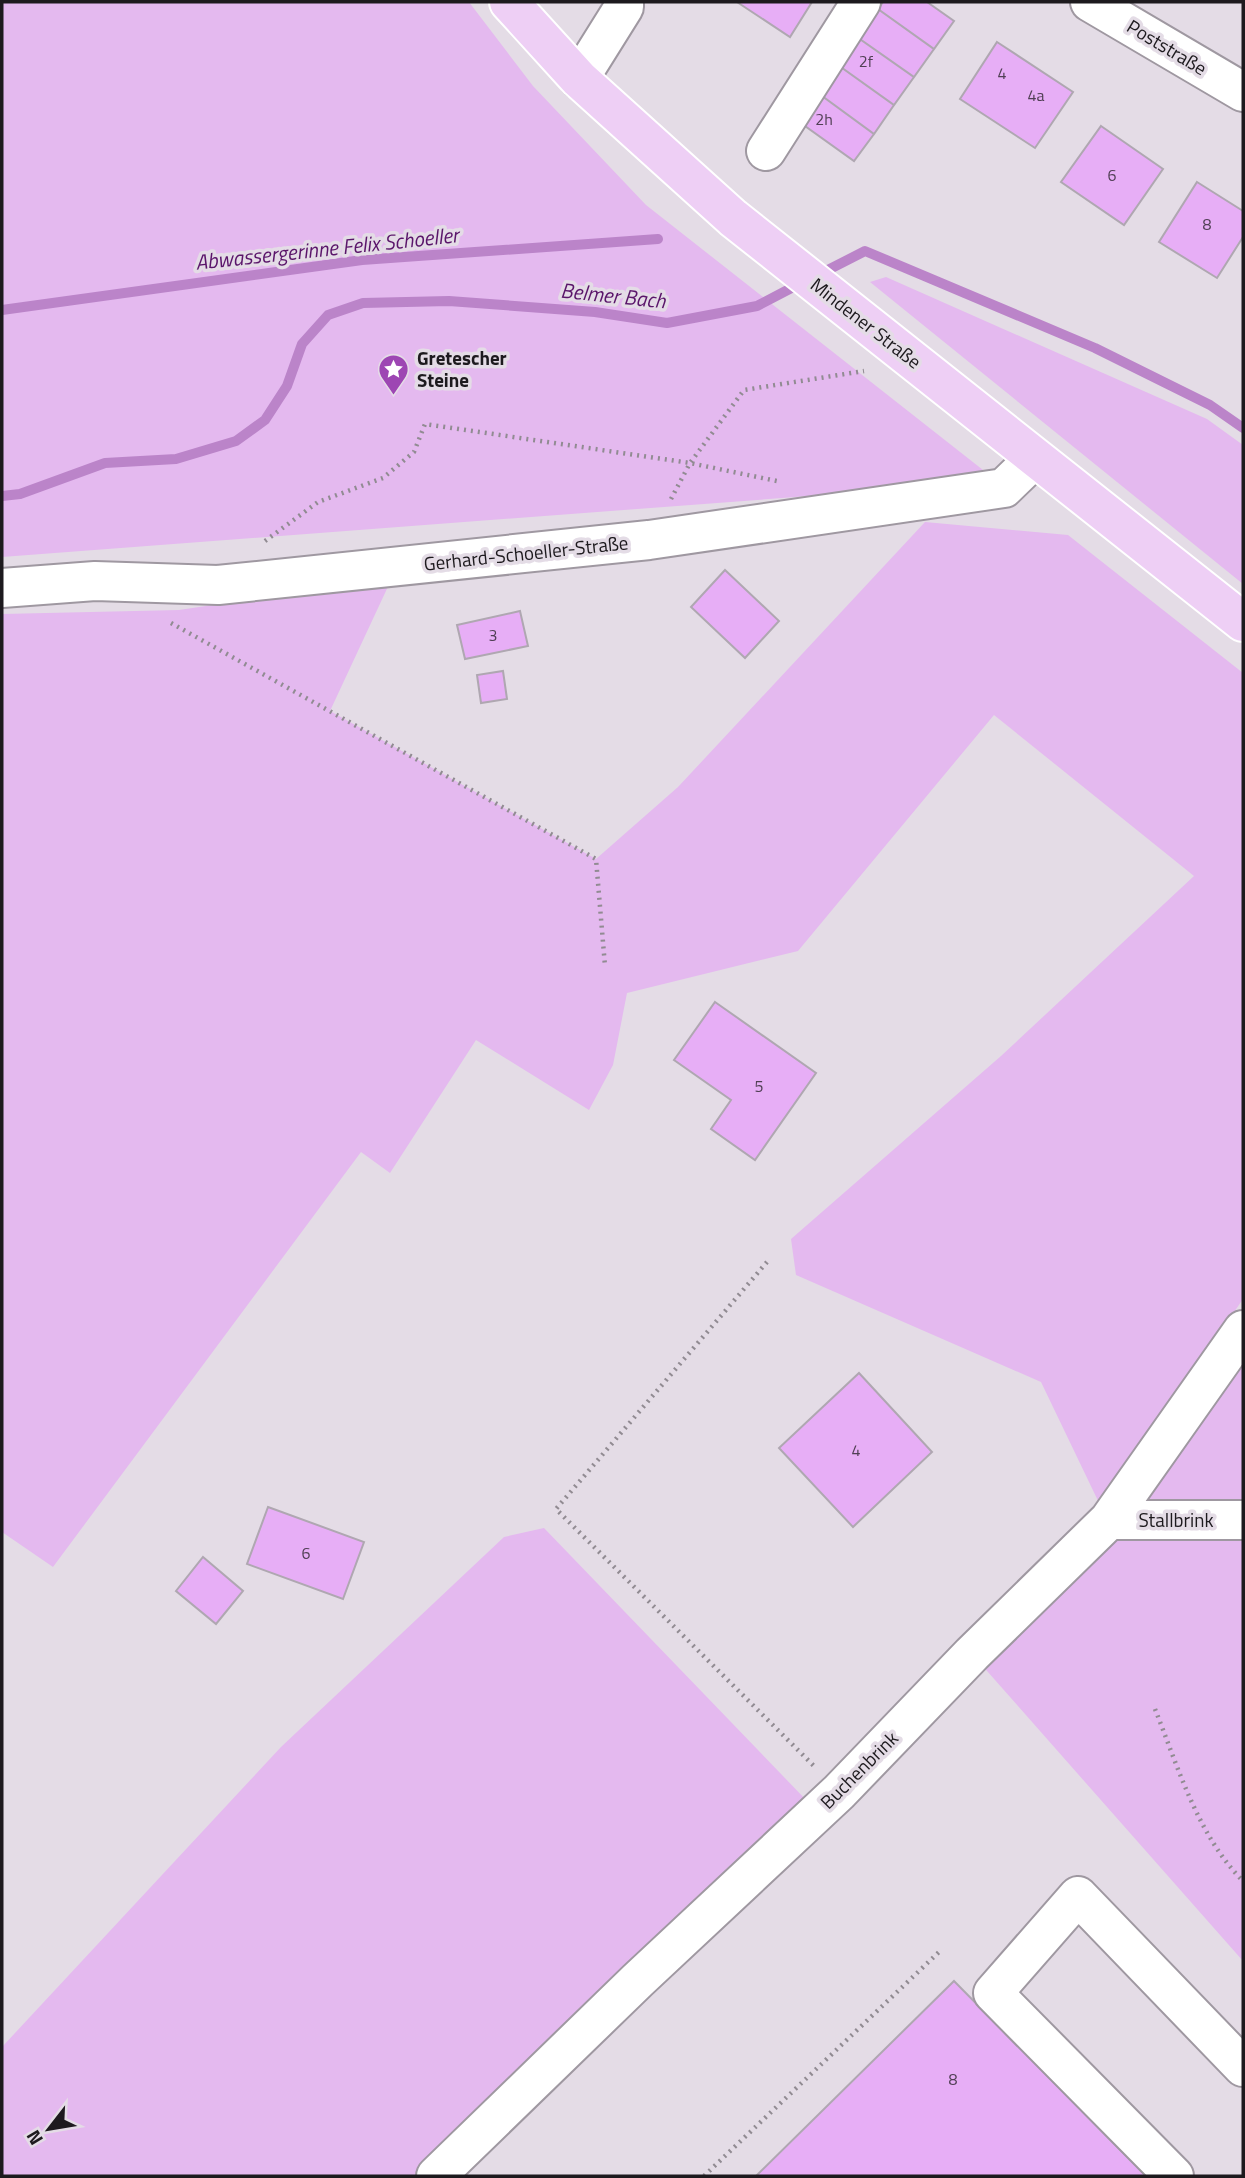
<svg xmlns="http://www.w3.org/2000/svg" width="1245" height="2178" font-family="'Titillium Web',sans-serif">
	<rect width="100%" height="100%" fill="#e4dce6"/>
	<path fill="#e4b9ef" d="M2 2H469L533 86 646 205 983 470 968 484 2 557Z
		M886 277 1207 419 1243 445V584L870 282Z
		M925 522 1068 535 1243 673V1299L1101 1507 1041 1382 796 1275 791 1239 1001 1056 1194 876 994 715 798 951 627 993 613 1065 589 1110 476 1040 390 1173 361 1152 53 1567 2 1532V614L179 610 392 578 330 711 596 859 678 787Z
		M1243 1330V1961L972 1654Z
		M544 1528 809 1803 420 2176H2V2047L281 1747 504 1537Z"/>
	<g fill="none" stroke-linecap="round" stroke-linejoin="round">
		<path stroke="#bb84c9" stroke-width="10" d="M816 276 865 251 1095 348 1210 405 1243 428
			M2 310 362 260 658 239
			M2 496 20 494 105 463 176 459 236 441 265 420 287 386 302 344 328 315 363 303 449 301 595 312 667 323 757 306 801 283"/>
	</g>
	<path fill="#e7aef6" stroke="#afa7b1" stroke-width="2" d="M737 2H812L790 37Z
		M883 2H927L954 21 934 49 878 9Z
		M878 9 934 49 914 77 857 37Z
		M857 37 914 77 894 105 838 65Z
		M997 42 1073 92 1035 148 960 99Z
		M838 65 894 105 874 134 818 93Z
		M818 93 874 134 854 161 798 121Z
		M1101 126 1163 169 1124 225 1061 182Z
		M1197 182 1243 211V237L1217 278 1159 242Z
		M725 570 779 621 745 658 691 607Z
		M520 611 528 646 465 659 457 625Z
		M503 671 507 699 481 703 477 675Z
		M715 1002 816 1073 755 1160 711 1129 731 1100 674 1060Z
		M859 1373 932 1452 853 1527 779 1448Z
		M268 1507 364 1542 343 1599 247 1564Z
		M203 1557 243 1591 216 1624 176 1591Z
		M954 1981 1146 2176H756Z"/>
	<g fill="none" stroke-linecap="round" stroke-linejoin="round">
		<defs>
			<path id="minor" d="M1090 2 1243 92
				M579 79 624 7V2
				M766 151 861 2
				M2 588 95 581 218 585 649 540 1004 488 1035 458
				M1109 1520H1243
				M436 2176 638 1980 839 1792 972 1654 1109 1520 1243 1330
				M1174 2176 993 1993 1078 1896 1243 2067"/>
			<path id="major" d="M509 2 579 79 733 218 1243 622"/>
		</defs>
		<use href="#minor" stroke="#9f98a1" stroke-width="42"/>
		<use href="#major" stroke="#fff" stroke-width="42"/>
		<path stroke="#918b92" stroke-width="4.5" stroke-dasharray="2 5" stroke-linecap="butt" d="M671 499 690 463 744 390 864 371
			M265 541 318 502 383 478 414 452 425 424 690 463 777 481
			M171 623 596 859 605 966
			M767 1262 556 1509 814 1766
			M1155 1709C1178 1767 1198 1836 1243 1881
			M704 2176 939 1952"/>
		<use href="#minor" stroke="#fff" stroke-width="38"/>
		<use href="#major" stroke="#eecff5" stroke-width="38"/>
	</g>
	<defs>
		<symbol id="sight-pin" viewBox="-11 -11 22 30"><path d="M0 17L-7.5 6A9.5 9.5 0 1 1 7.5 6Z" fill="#9d46b3" stroke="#e4dce6"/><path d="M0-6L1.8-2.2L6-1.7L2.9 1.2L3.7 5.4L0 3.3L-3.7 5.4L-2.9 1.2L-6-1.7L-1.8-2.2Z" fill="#fff"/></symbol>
	</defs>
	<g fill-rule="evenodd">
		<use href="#sight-pin" x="376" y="352" width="35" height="47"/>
	</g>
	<g text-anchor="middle" stroke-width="7" stroke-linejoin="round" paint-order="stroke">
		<g font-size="16" fill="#503f54">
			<text x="866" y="67">2f</text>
			<text x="1002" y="79">4</text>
			<text x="1036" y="101">4a</text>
			<text x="824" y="125">2h</text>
			<text x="1112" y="181">6</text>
			<text x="1207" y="230">8</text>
			<text x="493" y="641">3</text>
			<text x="759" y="1092">5</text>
			<text x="856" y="1456">4</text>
			<text x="306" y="1559">6</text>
			<text x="953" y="2085">8</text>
		</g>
		<g font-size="19" fill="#1d1a1e" stroke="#e4dce6">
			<text transform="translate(1167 47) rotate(31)" y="7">Poststraße</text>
			<text transform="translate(866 323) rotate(38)" y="7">Mindener Straße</text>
			<text transform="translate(526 553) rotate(-6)" y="7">Gerhard-Schoeller-Straße</text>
			<text x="1176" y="1527">Stallbrink</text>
			<text transform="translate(859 1770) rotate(-45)" y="7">Buchenbrink</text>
		</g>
		<g font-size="19" font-weight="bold" fill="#1d1a1e" stroke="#e4dce6" text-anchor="start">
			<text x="417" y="365">Gretescher<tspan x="417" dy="22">Steine</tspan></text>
		</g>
		<g font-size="21" font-style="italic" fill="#5a156a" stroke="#e4dce6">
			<text transform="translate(327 249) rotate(-6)" y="7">Abwassergerinne Felix Schoeller</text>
			<text transform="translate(613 296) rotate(6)" y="7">Belmer Bach</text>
		</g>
	</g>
	<rect width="1245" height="2178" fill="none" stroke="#1d1a1e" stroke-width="7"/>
	<g transform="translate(49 2129) rotate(239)" stroke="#e4dce6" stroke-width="5" paint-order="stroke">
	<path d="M0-5L12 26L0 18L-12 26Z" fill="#1d1a1e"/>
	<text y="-10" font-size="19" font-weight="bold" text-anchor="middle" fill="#1d1a1e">N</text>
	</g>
</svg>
